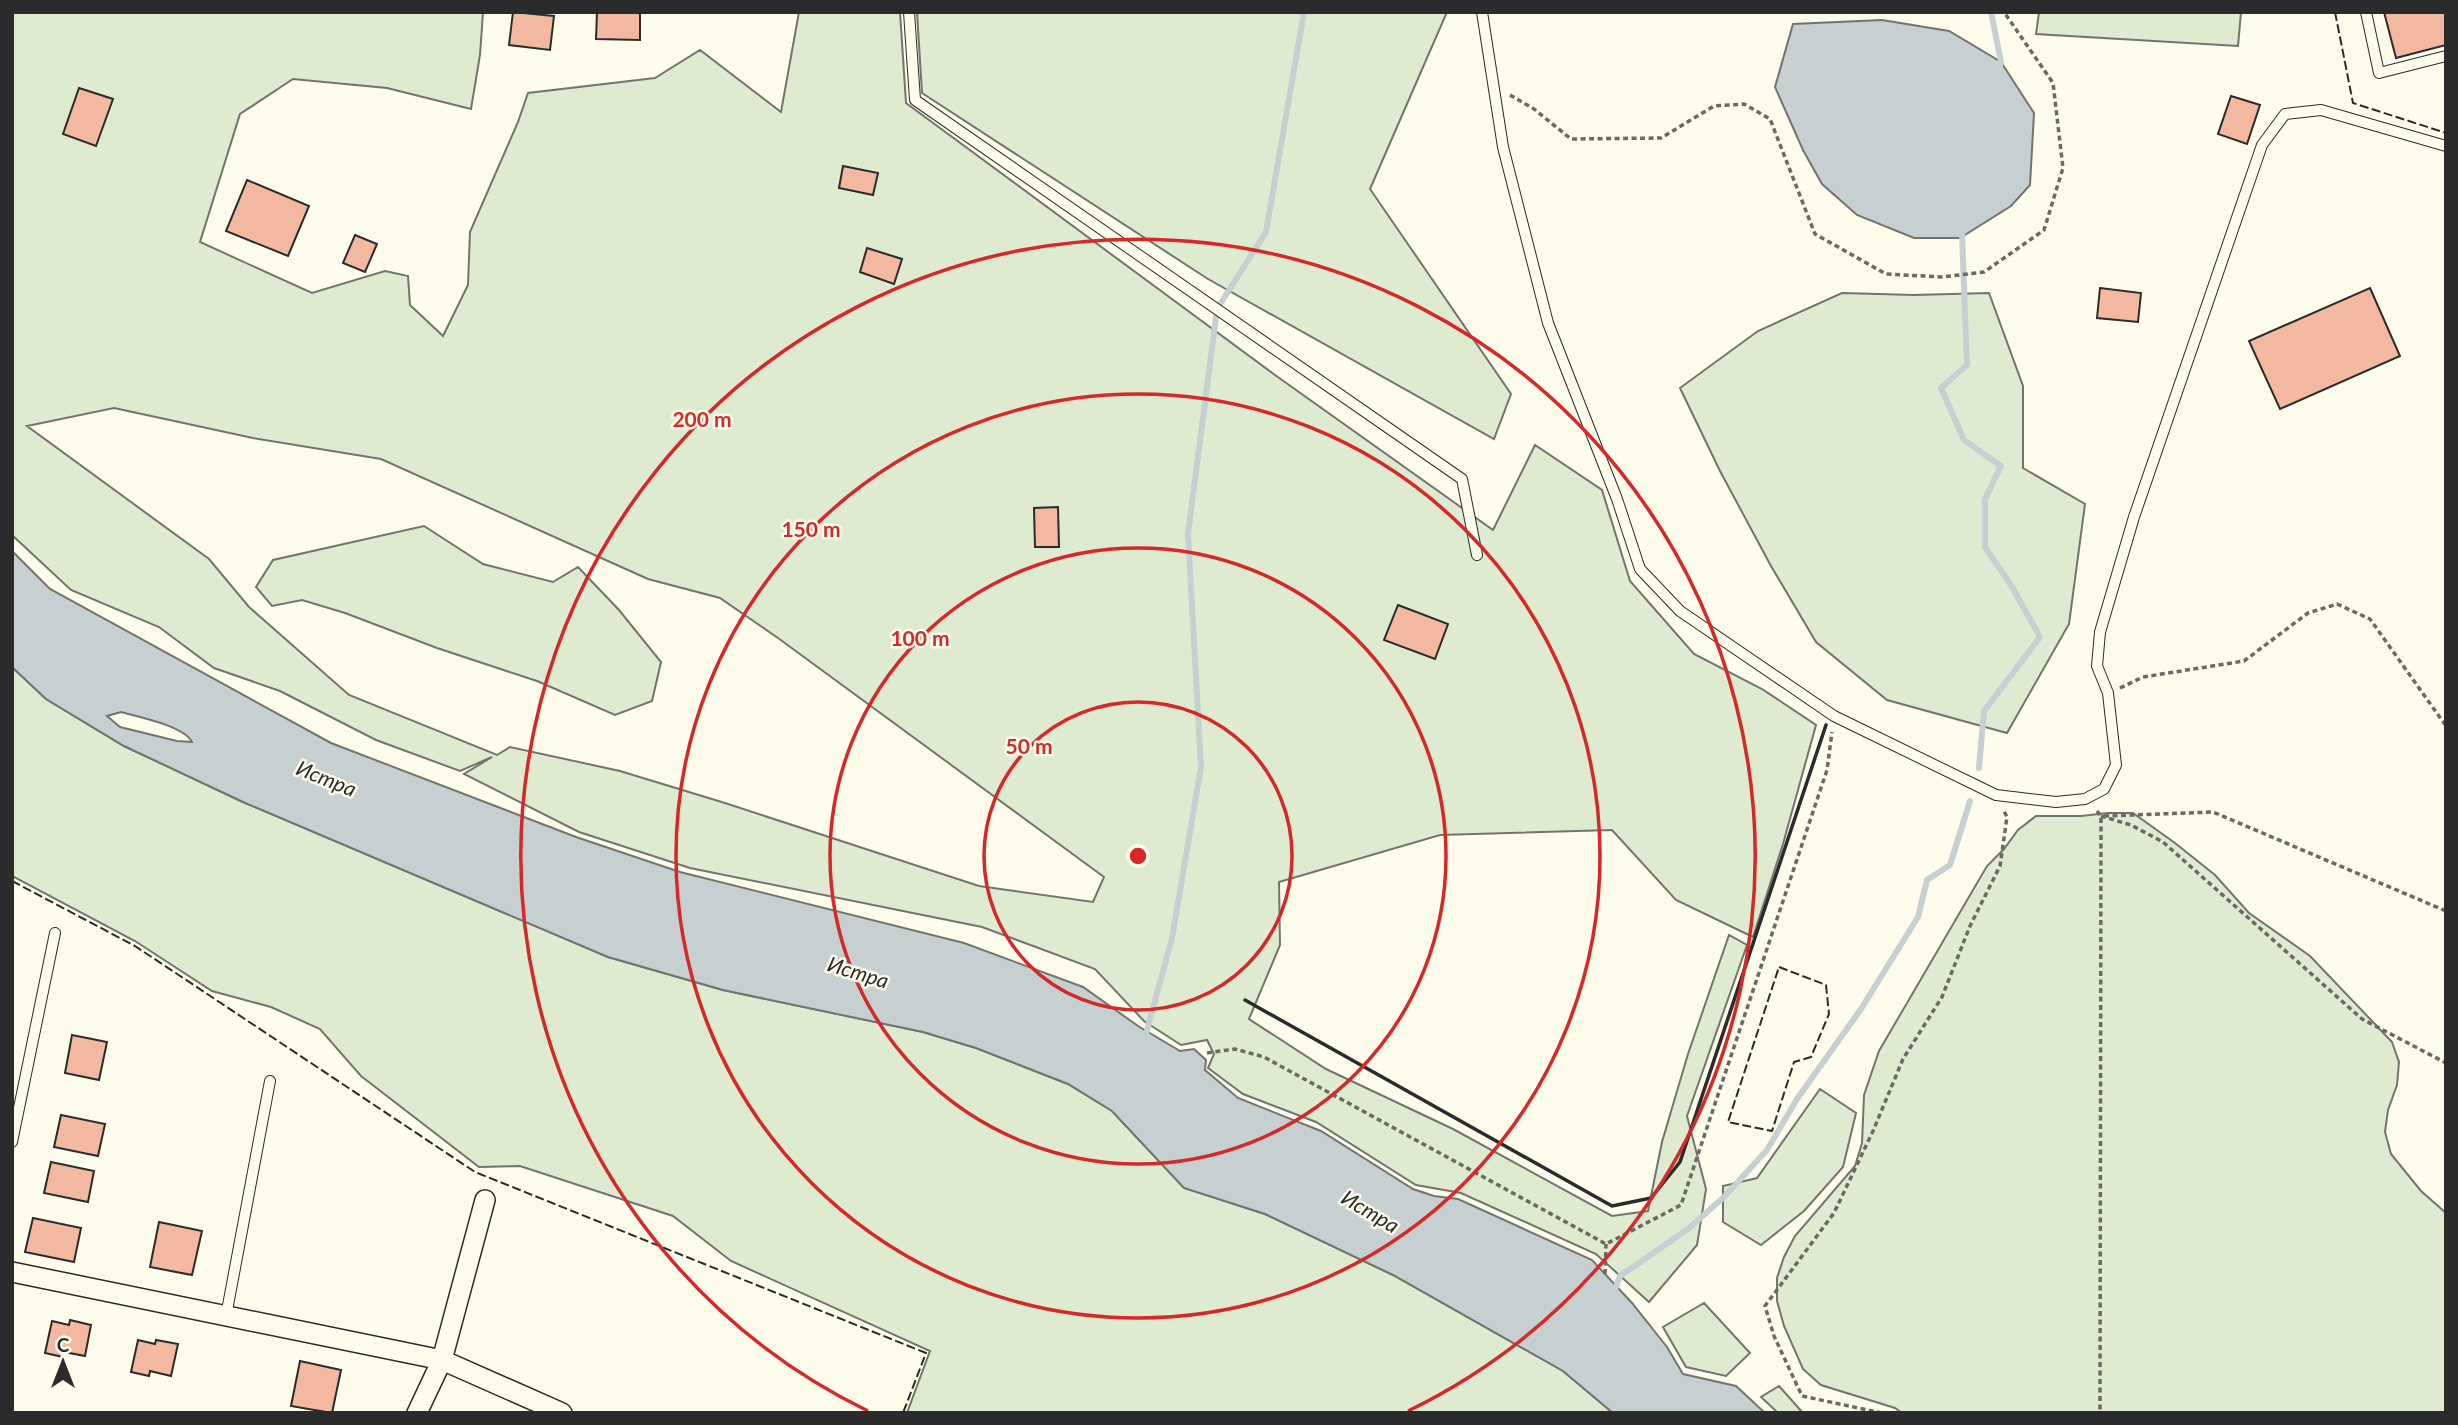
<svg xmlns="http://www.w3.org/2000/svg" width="2458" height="1425" font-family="Lato,sans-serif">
	<rect width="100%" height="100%" fill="#fdfbea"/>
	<path fill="#deebd1" stroke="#74746e" stroke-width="2" fill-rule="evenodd" d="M12 12H483L480 55 471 109 387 88 293 79 240 114 200 242 312 293 385 271 408 276 410 305 443 336 468 285 470 232 518 122 528 93 655 78 700 50 781 112 799 12H900L906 103 1275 375 1493 530 1535 445 1602 490 1630 581 1694 654 1762 689 1816 725 1783 844 1753 937 1676 900 1612 830 1440 835 1279 882 1280 945 1249 1019 1326 1069 1453 1129 1612 1216 1648 1211 1662 1142 1688 1054 1729 935 1747 945 1687 1116 1706 1189 1697 1245 1649 1302 1596 1254 1461 1193 1416 1185 1316 1122 1243 1094 1208 1068 1214 1054 1207 1040 1181 1045 1144 1021 1095 969 982 927 690 868 579 832 464 774 492 757 460 771 376 740 280 691 214 668 159 627 71 590 12 535ZM114 408 253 438 381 459 648 579 720 598 778 638 1104 877 1093 902 979 886 725 803 620 771 510 747 497 755 349 695 249 607 209 559 27 426Z
		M917 12H1447L1370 189 1511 394 1494 439 1208 279 922 93Z
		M2039 12H2241L2238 46 2036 34Z
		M1842 293 1914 295 1989 293 2023 386V468L2085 504 2069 624 2007 733 1887 700 1816 642 1771 566 1720 471 1680 388 1758 331Z
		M424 526 483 564 553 582 578 567 619 610 661 662 652 701 615 715 537 681 437 648 345 613 302 600 272 606 256 587 273 560Z
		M12 667 46 699 124 746 243 802 608 957 723 990 923 1032 976 1048 1068 1084 1112 1111 1184 1188 1265 1214 1393 1275 1563 1371 1613 1413H907L930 1351 731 1261 673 1216 520 1166 479 1167 361 1076 320 1029 271 1007 212 991 135 941 12 876Z
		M2108 813H2133L2175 843 2215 875 2249 913 2310 956 2392 1042 2399 1062 2397 1085 2388 1110 2385 1132 2391 1154 2421 1191 2446 1213V1413H1902L1895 1408 1821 1385 1803 1369 1784 1326 1777 1301V1278L1784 1257 1795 1236 1855 1166 1862 1143 1864 1095 1879 1051 1987 866 2004 849 2018 830 2036 816H2081Z
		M1820 1089 1856 1113 1843 1167 1804 1211 1761 1245 1723 1222V1186L1757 1178Z
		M1704 1303 1750 1353 1726 1376 1686 1367 1663 1327Z
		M1779 1386 1803 1413H1778L1761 1397Z"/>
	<path fill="#c7d0d0" stroke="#74746e" stroke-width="2" fill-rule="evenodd" d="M1882 20 1949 31 2001 62 2034 113 2030 185 2011 206 1960 238H1914L1857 215 1822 184 1803 150 1775 87 1793 24Z
		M12 551 50 589 331 743 576 837 680 872 964 943 1083 987 1138 1026 1180 1051 1194 1049 1206 1060 1205 1070 1238 1098 1321 1131 1413 1189 1434 1196 1458 1199 1592 1260 1632 1303 1667 1347 1683 1374 1736 1386 1765 1413H1613L1563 1371 1393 1275 1265 1214 1184 1188 1112 1111 1068 1084 976 1048 923 1032 723 990 608 957 243 802 124 746 46 699 12 667ZM121 712C139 717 184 726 192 742L177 741 120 727 107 716Z"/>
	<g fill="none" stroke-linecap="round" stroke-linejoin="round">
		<path stroke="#c7d0d0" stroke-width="6" d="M1991 12 2001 62 1999 69
			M1962 233 1967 365 1941 388 1964 440 2001 466 1985 499V547L2011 585 2040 637 1984 711 1979 768
			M1145 1038 1172 938 1201 767 1188 534 1217 309 1266 232 1304 12
			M1613 1295 1620 1276 1688 1229 1724 1197 1767 1150 1797 1099 1861 1009 1918 917 1927 880 1950 865 1970 801"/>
	</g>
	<path fill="#f2b8a0" stroke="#2b2b2b" stroke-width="2" d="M513 12 554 16 550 50 509 45Z
		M597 12H640V40L596 39Z
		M2384 12H2446V45L2396 58Z
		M79 88 113 99 96 146 63 134Z
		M2231 96 2260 105 2247 144 2218 134Z
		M843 166 878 173 873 195 839 188Z
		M247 180 309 206 288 256 226 231Z
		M355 235 377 244 365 272 343 263Z
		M867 248 902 259 894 284 860 272Z
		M2100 288 2141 293 2138 322 2097 318Z
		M2370 288 2400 356 2280 409 2249 341Z
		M1058 507 1059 547H1035L1034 508Z
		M1398 605 1448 624 1435 659 1384 640Z
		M72 1035 107 1042 99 1080 65 1073Z
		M61 1115 105 1124 98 1156 54 1147Z
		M51 1162 94 1171 88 1202 44 1193Z
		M33 1218 81 1228 74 1262 25 1252Z
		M159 1222 202 1231 192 1275 150 1267Z
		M70 1320 91 1325 85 1356 64 1352 63 1357 45 1353 52 1321 69 1325Z
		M138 1340 155 1344 156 1340 178 1344 171 1376 150 1371 149 1376 131 1372Z
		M300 1361 341 1370 332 1413 291 1406Z"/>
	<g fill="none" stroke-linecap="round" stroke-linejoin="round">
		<defs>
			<path id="lane" d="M909 12 915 100 1462 479 1477 555
				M1482 12 1503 147 1548 323 1617 499 1640 569 1680 611 1834 716 1996 795 2056 802 2085 799 2104 789 2116 765 2108 693 2097 666 2100 632 2134 517 2262 145 2285 114 2321 110 2446 146
				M2366 12 2379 73 2446 56
				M12 1142 55 933
				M226 1316 270 1081"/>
			<path id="street" d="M12 1272 442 1360 562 1413
				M417 1413 442 1360 485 1200"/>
		</defs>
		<use href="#lane" stroke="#2b2b2b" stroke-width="12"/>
		<use href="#street" stroke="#2b2b2b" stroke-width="22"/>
		<path stroke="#6a6964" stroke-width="3.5" stroke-dasharray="5 3.5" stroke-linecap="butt" d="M1510 95 1534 109 1571 139 1661 138 1714 106 1744 104 1770 119 1815 234 1886 274 1942 277 1984 272 2044 230 2063 168 2053 83 2004 12
			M2120 688 2143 677 2244 661 2308 613 2337 604 2370 619 2446 726
			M2097 811 2101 816 2100 1413
			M2101 816 2131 825 2163 842 2362 1019 2446 1063
			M2104 816 2213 812 2446 911
			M1207 1053 1235 1049 1264 1057 1606 1244 1681 1205 1827 770 1832 732
			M1605 1274 1606 1244
			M1882 1413 1802 1396 1774 1336 1765 1306 1834 1213 1873 1131 1903 1059 1942 997 1970 926 2000 866 2007 817 2003 809"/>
		<use href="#lane" stroke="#fdfbea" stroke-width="10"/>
		<use href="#street" stroke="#fdfbea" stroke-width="19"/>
		<path stroke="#2b2b2b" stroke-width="2" stroke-dasharray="9 3.5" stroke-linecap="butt" d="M2335 12 2353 103 2446 133
			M12 881 135 946 475 1172 926 1353 903 1413
			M1779 967 1826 985 1829 1014 1811 1057 1794 1062 1772 1131 1728 1122Z"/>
		<path stroke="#2b2b2b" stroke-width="3.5" d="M1245 1000 1612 1206 1651 1198 1680 1162 1826 725"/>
	</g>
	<g fill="none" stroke="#d62828" stroke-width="3.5">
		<circle cx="1138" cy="856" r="154"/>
		<circle cx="1138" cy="856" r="308"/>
		<circle cx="1138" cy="856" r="462"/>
		<path d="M868 1411A617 617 0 1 1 1408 1411"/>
	</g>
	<g text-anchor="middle" stroke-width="5" stroke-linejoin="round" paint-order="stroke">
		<g font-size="21" font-style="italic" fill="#2b2b2b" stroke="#fdfbea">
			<text transform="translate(326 779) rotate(22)" y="7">Истра</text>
			<text transform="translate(858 973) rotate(17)" y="7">Истра</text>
			<text transform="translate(1370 1212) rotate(31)" y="7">Истра</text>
		</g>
	</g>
	<circle cx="1138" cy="856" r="10" fill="#d62828" stroke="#fdfbea" stroke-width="3.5"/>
	<g font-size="21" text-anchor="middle" font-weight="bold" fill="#d62828" stroke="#fdfbea" stroke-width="5" stroke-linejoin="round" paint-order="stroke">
		<text x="702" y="427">200 m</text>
		<text x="811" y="537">150 m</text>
		<text x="920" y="646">100 m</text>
		<text x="1029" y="754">50 m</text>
	</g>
	<rect width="2458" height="1425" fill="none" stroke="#2b2b2b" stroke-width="28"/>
	<g transform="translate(63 1362)" stroke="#fdfbea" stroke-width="5" paint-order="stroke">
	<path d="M0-5L12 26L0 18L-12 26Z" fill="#2b2b2b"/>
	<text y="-10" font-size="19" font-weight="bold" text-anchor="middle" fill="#2b2b2b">С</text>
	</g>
</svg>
